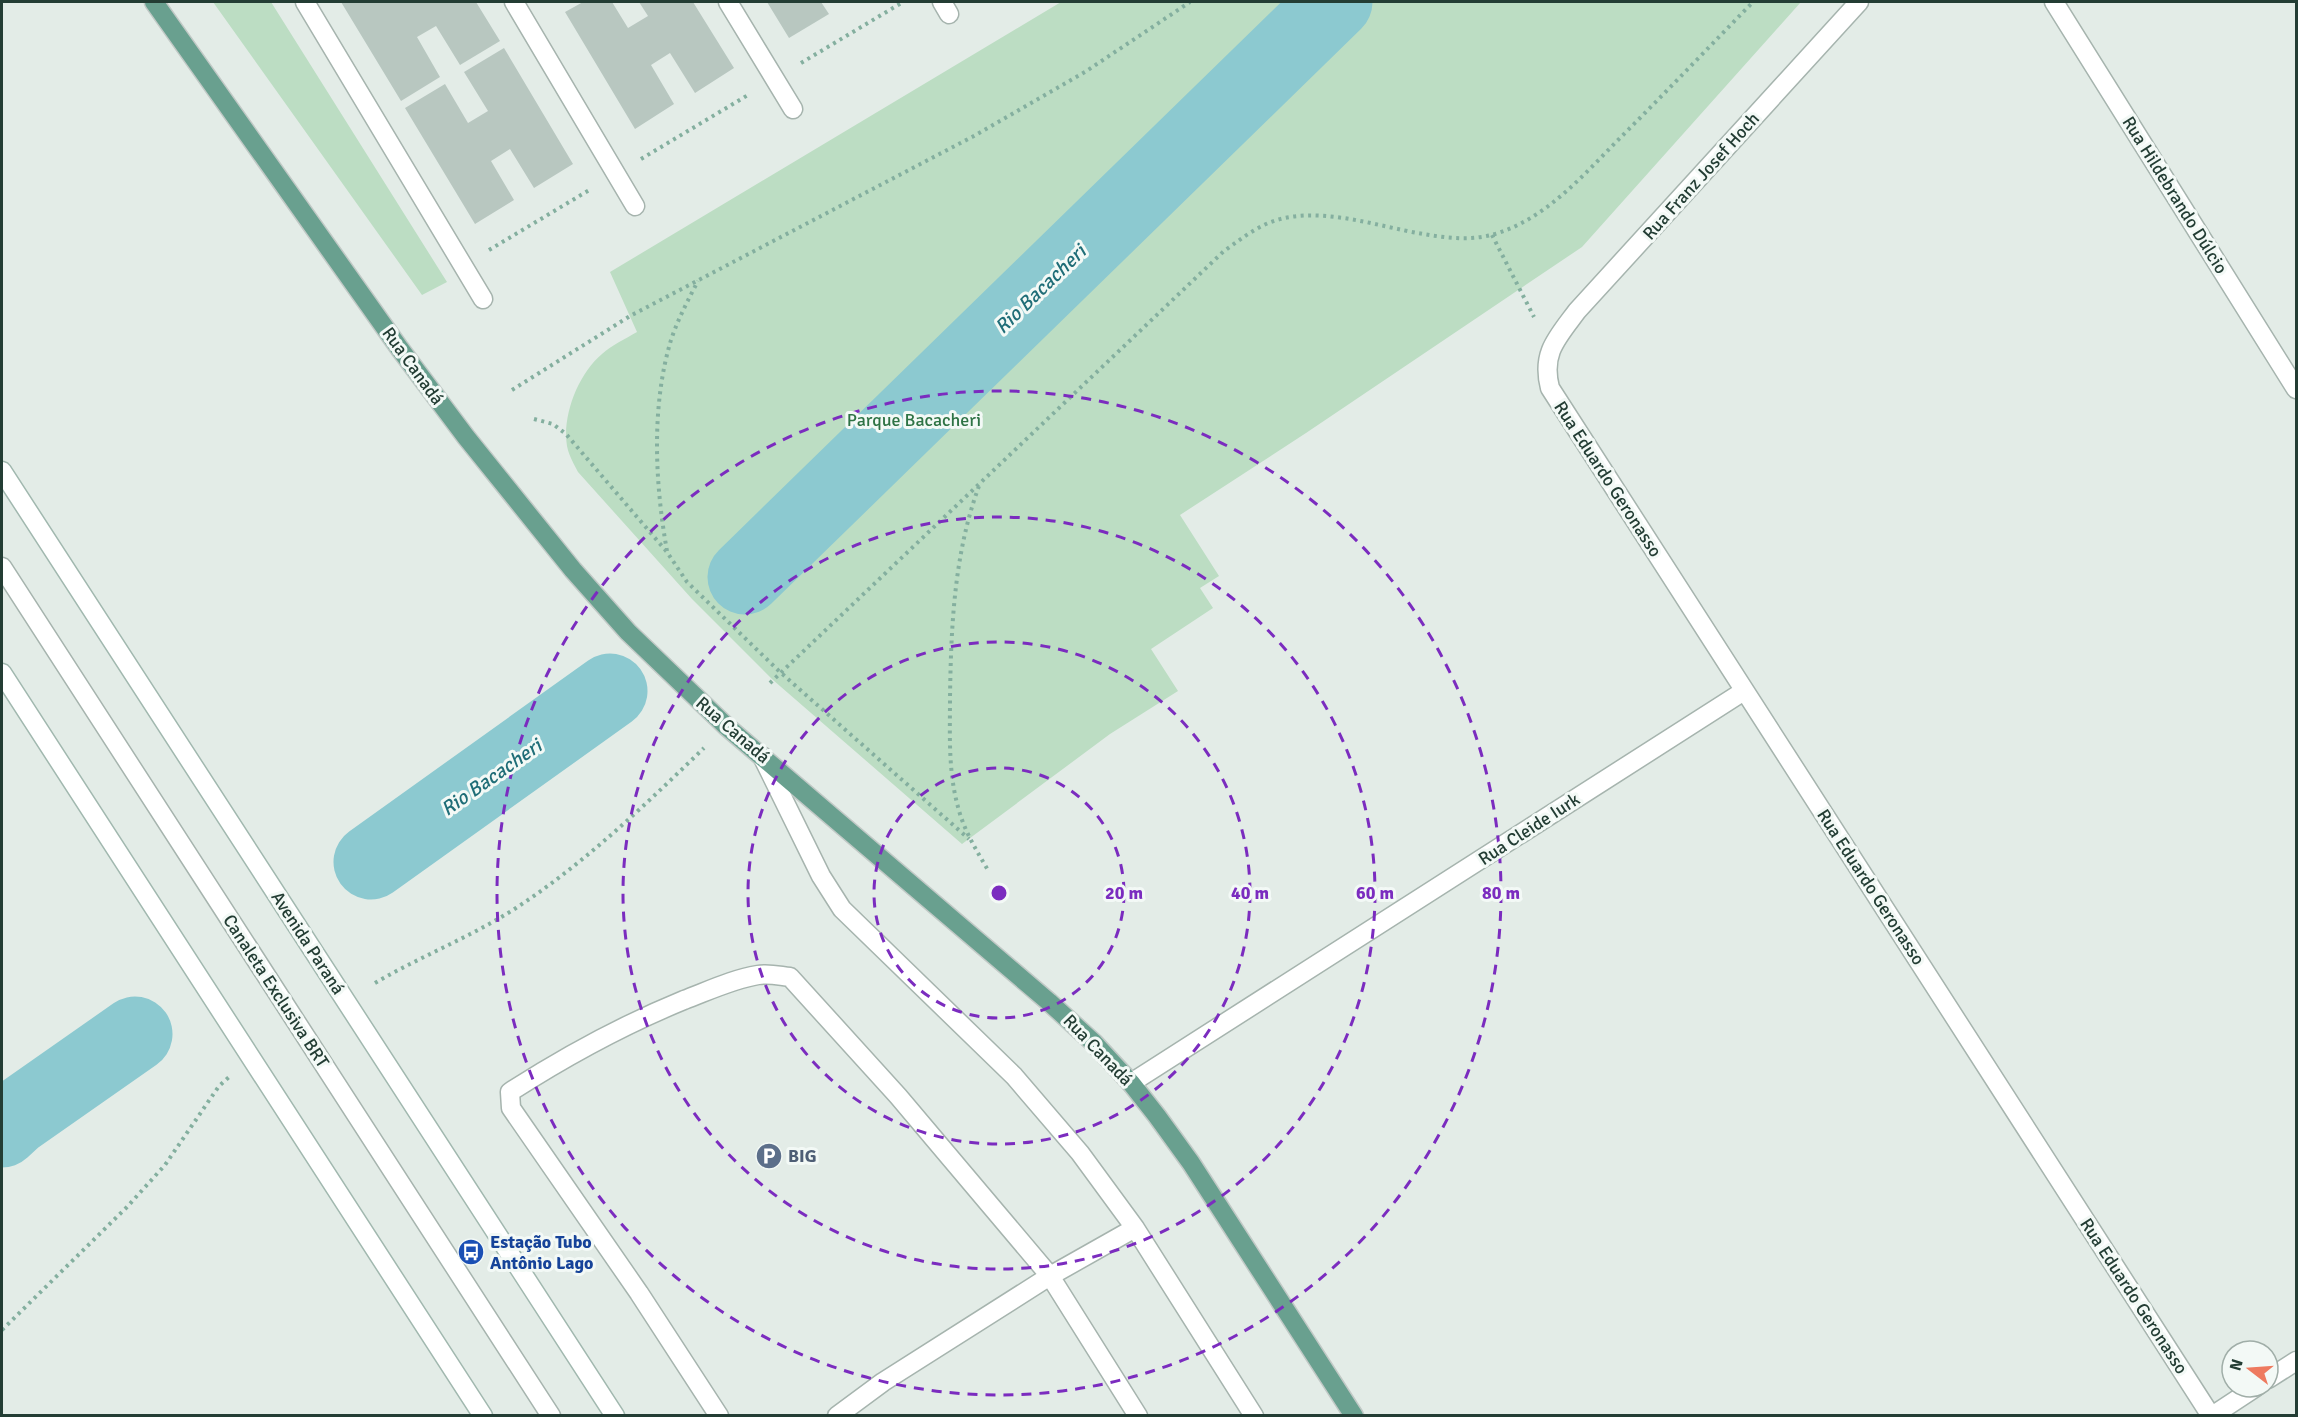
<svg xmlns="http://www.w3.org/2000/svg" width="2298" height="1417" font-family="Signika,sans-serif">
	<rect width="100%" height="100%" fill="#e3ece7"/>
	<path fill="#bcddc3" d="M213 2H271L447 282 422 295Z
		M1061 2H1801L1582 247 1306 433 1180 515 1219 576 1200 588 1213 608 1151 649 1178 691 1110 734 962 844 773 680 692 599 578 472C574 464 569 456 567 446 562 416 578 374 602 354 612 345 625 339 637 332L610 272Z"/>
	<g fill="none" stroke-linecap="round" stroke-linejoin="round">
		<path stroke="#8cc9d0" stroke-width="75" d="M745 577 1335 2
			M371 862 610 691
			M2 1130 15 1118 135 1034"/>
	</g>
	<path fill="#b8c7c0" d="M341 2H476L500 41 460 65 436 26 417 37 440 77 401 101Z
		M583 2H612L628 28 648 16 639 2H693L734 68 695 93 670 53 651 65 674 104 635 129 565 12Z
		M767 2H821L829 14 789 38Z
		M504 48 573 164 534 188 510 149 491 161 514 200 475 224 405 108 445 84 468 123 488 111 464 72Z"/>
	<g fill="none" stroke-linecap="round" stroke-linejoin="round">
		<defs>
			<path id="lane" d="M305 2 483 299
				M514 2 635 206
				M728 2 793 109
				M942 2 949 14
				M2 567 551 1416
				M762 756 821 876 842 909 1014 1076 1080 1153 1135 1228 1254 1416
				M719 1416 639 1293 511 1108 510 1092C566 1056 623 1025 684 1000 708 991 733 979 758 975 769 973 780 976 790 977L898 1096 1050 1276 1138 1416
				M837 1416 883 1382 1050 1276 1135 1228"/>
			<path id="street" d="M1859 2 1577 311C1557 338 1541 353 1550 388L2211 1416
				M2054 2 2296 389
				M1131 1083 1744 691
				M2268 1379 2296 1361
				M2212 1416 2256 1387"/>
			<path id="secondary" d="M2 471 615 1416
				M2 673 483 1416"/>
			<path id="primary" d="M154 2 400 349 466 437 573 570 628 632 726 726 1049 1002 1094 1043 1131 1083 1157 1116 1191 1163 1354 1416"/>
		</defs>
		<use href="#lane" stroke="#a6b4ae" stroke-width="21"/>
		<use href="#street" stroke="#a6b4ae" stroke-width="21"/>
		<use href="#secondary" stroke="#a1b8af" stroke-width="21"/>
		<use href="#primary" stroke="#c1c9c6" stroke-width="21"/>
		<path stroke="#84af9f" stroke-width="4" stroke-dasharray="3 4.5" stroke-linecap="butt" d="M801 63 903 2
			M641 159 748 95
			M1492 235 1534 317
			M489 250 591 189
			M512 390 630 316 972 137 1085 72 1190 2
			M534 419 553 424 566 434 667 552 687 582 780 672 969 839
			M979 486C954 554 951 627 950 698 950 734 948 771 958 807 964 831 977 851 989 872
			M667 551C655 484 651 406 671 340 678 319 688 300 698 281
			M770 683 1224 251C1238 241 1251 231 1266 224 1313 203 1375 226 1423 234 1447 238 1471 241 1495 234 1548 218 1585 173 1623 135 1667 91 1710 46 1753 2
			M375 983C421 956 471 937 516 908 585 863 645 805 704 748
			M2 1330 127 1207 165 1165 219 1086 229 1077"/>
		<use href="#lane" stroke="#fff" stroke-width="18"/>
		<use href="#street" stroke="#fff" stroke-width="18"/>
		<use href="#secondary" stroke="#fff" stroke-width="18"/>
		<use href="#primary" stroke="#69a08f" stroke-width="18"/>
	</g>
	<g fill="none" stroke="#7b2cbf" stroke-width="3" stroke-dasharray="10 8">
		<circle cx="999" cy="893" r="125"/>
		<circle cx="999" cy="893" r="251"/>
		<circle cx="999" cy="893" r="376"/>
		<circle cx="999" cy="893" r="502"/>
	</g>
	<defs>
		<symbol id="parking-disc" viewBox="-11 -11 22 22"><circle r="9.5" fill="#5c6f8a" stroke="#f3f9f6"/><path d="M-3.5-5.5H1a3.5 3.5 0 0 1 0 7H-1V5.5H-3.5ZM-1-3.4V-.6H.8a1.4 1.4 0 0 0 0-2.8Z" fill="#fff"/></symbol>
		<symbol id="bus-disc" viewBox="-11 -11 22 22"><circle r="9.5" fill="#1a4fb4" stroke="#f3f9f6"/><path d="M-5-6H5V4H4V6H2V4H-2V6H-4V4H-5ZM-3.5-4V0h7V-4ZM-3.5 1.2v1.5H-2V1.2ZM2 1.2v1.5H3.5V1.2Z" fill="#fff"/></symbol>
	</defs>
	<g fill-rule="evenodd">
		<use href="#parking-disc" x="754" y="1141" width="30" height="30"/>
		<use href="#bus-disc" x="456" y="1237" width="30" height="30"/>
	</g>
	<g text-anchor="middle" stroke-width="6" stroke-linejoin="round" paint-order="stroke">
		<g font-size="18" fill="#233d34" stroke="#f3f9f6">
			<text transform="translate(1701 176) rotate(-48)" y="6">Rua Franz Josef Hoch</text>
			<text transform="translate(2175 195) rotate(58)" y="6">Rua Hildebrando Dúlcio</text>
			<text transform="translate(413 366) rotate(54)" y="6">Rua Canadá</text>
			<text transform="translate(1608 479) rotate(57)" y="6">Rua Eduardo Geronasso</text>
			<text transform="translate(733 730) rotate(41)" y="6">Rua Canadá</text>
			<text transform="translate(1529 829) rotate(-33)" y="6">Rua Cleide Iurk</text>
			<text transform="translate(1871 887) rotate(57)" y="6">Rua Eduardo Geronasso</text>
			<text transform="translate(308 943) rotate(57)" y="6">Avenida Paraná</text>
			<text transform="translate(276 991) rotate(57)" y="6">Canaleta Exclusiva BRT</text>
			<text transform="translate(1098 1050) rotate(46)" y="6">Rua Canadá</text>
			<text transform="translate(2134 1296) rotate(57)" y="6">Rua Eduardo Geronasso</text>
		</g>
		<g font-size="18" fill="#2e7345" stroke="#f3f9f6">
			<text x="914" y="426">Parque Bacacheri</text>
		</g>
		<g font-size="18" font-weight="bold" fill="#4e5e75" stroke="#f3f9f6" text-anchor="start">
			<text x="788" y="1162">BIG</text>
		</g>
		<g font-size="18" font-weight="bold" fill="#164399" stroke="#f3f9f6" text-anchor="start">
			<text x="490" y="1248">Estação Tubo<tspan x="490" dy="21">Antônio Lago</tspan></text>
		</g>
		<g font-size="20" font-style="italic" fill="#1f6d77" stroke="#f3f9f6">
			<text transform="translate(1040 289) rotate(-44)" y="7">Rio Bacacheri</text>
			<text transform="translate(491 777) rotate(-35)" y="7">Rio Bacacheri</text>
		</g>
	</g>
	<circle cx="999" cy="893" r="9" fill="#7b2cbf" stroke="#f3f9f6" stroke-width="3"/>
	<g font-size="18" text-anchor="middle" font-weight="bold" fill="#7b2cbf" stroke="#f3f9f6" stroke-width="6" stroke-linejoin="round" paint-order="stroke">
		<text x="1124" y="899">20 m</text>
		<text x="1250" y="899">40 m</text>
		<text x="1375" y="899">60 m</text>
		<text x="1501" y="899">80 m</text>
	</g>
	<rect width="2298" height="1417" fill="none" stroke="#233d34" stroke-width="6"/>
	<g transform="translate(2250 1369) rotate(287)"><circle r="28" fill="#f3f9f6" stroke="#a0aea8" stroke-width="1.5"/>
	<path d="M0-4.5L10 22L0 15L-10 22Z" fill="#ee7a5f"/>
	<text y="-9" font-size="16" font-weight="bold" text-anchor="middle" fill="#233d34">N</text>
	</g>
</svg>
